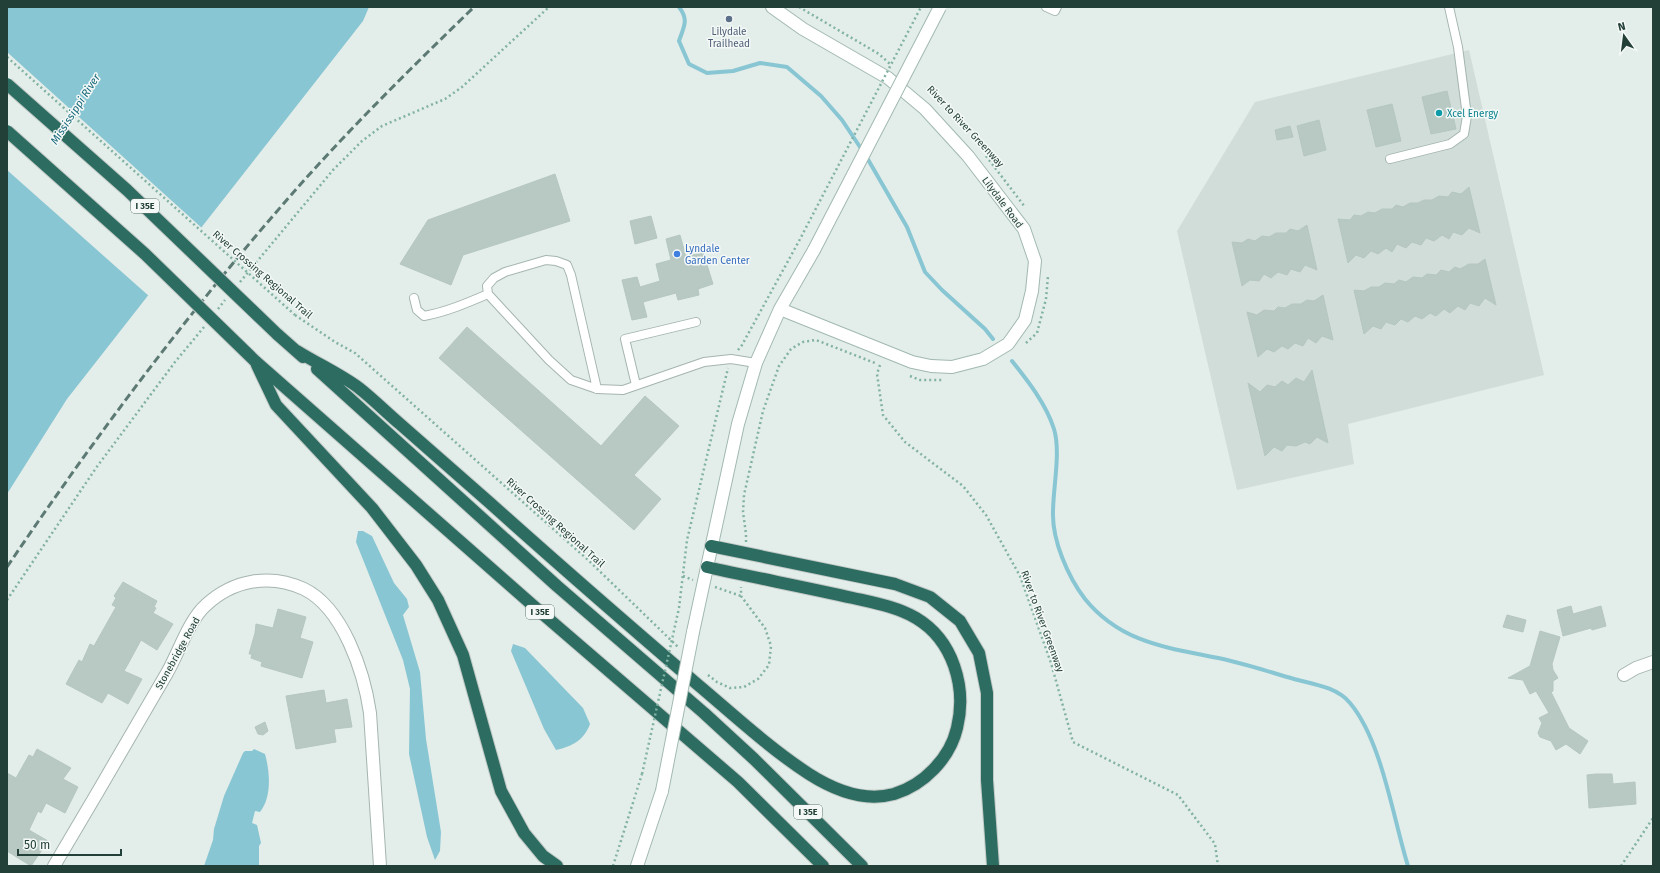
<svg xmlns="http://www.w3.org/2000/svg" width="1660" height="873" font-family="'Fira Sans',sans-serif">
	<rect width="100%" height="100%" fill="#e3ede9"/>
	<path fill="#d1ddd8" d="M1469 50 1544 375 1348 424 1354 464 1237 490 1177 231 1255 102Z"/>
	<path fill="#89c6d3" d="M7 7H369L363 21 67 399 7 494Z
		M358 531H363L372 536 394 583 407 599 409 607 403 615 420 672 426 739 441 832 440 851 435 860 427 837 409 754 410 689 403 660 356 542Z
		M513 644 525 648 583 708 590 724C584 740 573 746 556 750L544 729 511 651Z
		M254 749 265 754C270 772 272 797 260 812L255 811 252 823 257 825 261 843 259 846V866H204L213 840 214 829 224 796 243 753 245 751H252Z"/>
	<path fill="#e3ede9" d="M7 52 203 229 150 297 7 170Z"/>
	<g fill="none" stroke-linecap="round" stroke-linejoin="round">
		<path stroke="#89c6d3" stroke-width="4" d="M679 7C689 20 684 26 679 41L689 64 707 73 733 71 760 63 787 67 821 96 842 120 862 150
			M866 156 907 227 925 272 942 290 985 329 993 339
			M1012 361C1028 381 1046 404 1054 429 1061 452 1053 488 1053 512 1052 540 1068 577 1085 599 1124 647 1176 648 1231 661 1252 666 1273 673 1294 679 1313 684 1337 687 1350 703 1382 741 1393 818 1408 866"/>
	</g>
	<path fill="#b8c8c2" stroke="#b5c7c0" d="M1447 91 1456 129 1431 134 1422 97Z
		M1392 104 1401 141 1376 147 1367 110Z
		M1319 120 1326 150 1304 156 1297 126Z
		M1290 126 1293 137 1277 140 1275 130Z
		M555 174 570 221 463 255 451 285 400 264 428 220Z
		M1469 187 1480 233 1469 228 1462 235 1453 232 1449 239 1442 235 1434 241 1426 238 1421 245 1412 242 1406 248 1397 244 1392 252 1386 248 1378 254 1371 251 1364 258 1356 255 1348 263 1338 219 1350 220 1354 215 1361 216 1368 212 1375 213 1382 209H1392L1396 205 1403 207 1410 203H1418L1424 200H1432L1439 196 1448 197 1452 192 1461 194Z
		M651 216 657 238 635 244 630 221Z
		M1307 225 1317 270 1305 265 1300 272 1291 269 1287 275 1278 272 1271 278 1264 274 1259 281 1250 280 1242 286 1232 242 1242 243 1248 239 1255 241 1262 236 1269 237 1276 233H1286L1290 229 1298 231Z
		M680 235 686 257 703 252 713 284 698 289 699 295 678 300 676 293 643 302 647 317 632 320 622 280 637 277 640 287 660 281 656 264 671 260 666 239Z
		M1485 259 1496 305 1485 298 1479 306 1470 303 1465 310 1458 306 1450 313 1444 309 1436 316 1430 313 1422 319 1415 316 1408 322 1401 319 1395 325 1386 322 1381 329 1373 326 1364 334 1354 290 1364 291 1371 287H1379L1385 283 1394 284 1399 280 1406 282 1413 277 1422 278 1427 274 1436 275 1441 270 1449 272 1455 267 1460 269 1469 264H1478Z
		M1323 295 1333 340 1322 336 1316 343 1308 338 1303 346 1295 343 1288 349 1282 346 1274 352 1267 349 1258 357 1247 312 1257 315 1264 310 1274 311 1278 307 1285 308 1292 304H1301L1307 300 1314 301Z
		M467 327 601 446 645 396 679 426 634 475 661 499 634 530 439 358Z
		M1312 370 1328 443 1317 437 1310 444 1305 442 1296 446 1287 445 1282 451 1274 447 1265 456 1248 383 1260 392 1267 385 1275 387 1282 381 1288 385 1296 378 1304 382Z
		M123 582 157 601 154 607 156 608 153 613 173 624 157 650 141 640 128 664 124 671 142 679 128 704 108 693 102 703 66 684 79 660 82 662 90 644 94 646 116 607 112 605 116 598 114 596Z
		M1571 606 1573 614 1601 606 1606 626 1592 630 1591 628 1563 636 1557 610Z
		M278 609 306 617 300 638 313 642 302 678 261 666 262 662 251 658 252 654H249L255 633 256 624 273 628Z
		M1507 615 1526 620 1523 632 1503 627Z
		M1540 631 1560 637 1552 664 1553 670 1558 678 1553 681V691L1551 692 1569 728 1588 741 1580 754 1566 744 1556 750 1551 741 1540 737 1538 733 1542 723 1539 718 1549 713 1536 691 1530 694 1523 680 1508 678 1530 666Z
		M324 690 326 703 347 699 352 727 334 729 336 742 296 749 286 696Z
		M265 722 268 731 263 735 258 734 255 727Z
		M37 749 71 768 63 779 78 787 65 813 46 803 41 813 38 811 29 830 48 841 31 866 7 851V773L16 778 29 755 33 757Z
		M1596 774H1612L1613 784 1635 782 1636 804 1589 808 1587 775Z"/>
	<g fill="none" stroke-linecap="round" stroke-linejoin="round">
		<defs>
			<path id="lane" d="M1046 7 1055 11 1057 7
				M1390 159 1450 144 1464 134 1467 116 1458 47 1449 7
				M414 298 417 310 424 316C446 312 467 303 488 294
				M636 385 625 339 696 322
				M597 389 571 275 567 265 556 261 546 260 505 272 494 278 487 286 488 294 549 360 571 380 597 389 623 390 704 362 731 359 756 363"/>
			<path id="street" d="M1624 675 1636 668 1653 662
				M54 866C92 802 130 737 167 673 179 652 189 620 206 605 233 580 270 573 304 589 343 608 364 672 370 713L380 866"/>
			<path id="secondary" d="M772 7 803 29 888 78 925 109 968 156 1024 229 1035 261 1032 291 1025 320 1008 344 983 359 952 367 931 366 912 362 780 309
				M693 632 738 424 756 363 780 309 814 250
				M637 866 662 791"/>
			<path id="highway" d="M277 334 303 357
				M297 351C318 364 340 374 359 388 373 399 386 412 400 424 430 450 460 477 490 503 558 564 627 624 697 684 734 715 769 748 809 774 834 790 865 802 894 794 924 785 950 758 957 728 967 687 953 640 916 618 897 607 875 603 853 598 805 587 756 578 707 567
				M255 361 537 609 738 782 823 866
				M257 365 276 405 372 508 416 565 438 600 463 655 501 791 524 833 543 856 557 866
				M317 369 557 586 704 713 754 759 862 866
				M711 546 895 584 930 597 960 621 979 653 987 693V780L993 866"/>
		</defs>
		<use href="#lane" stroke="#a5b5b0" stroke-width="10"/>
		<use href="#street" stroke="#a5b5b0" stroke-width="14"/>
		<use href="#secondary" stroke="#a1b9b1" stroke-width="14"/>
		<use href="#highway" stroke="#c1c9c7" stroke-width="14"/>
		<path stroke="#82b2a4" stroke-width="2.5" stroke-dasharray="2 3" stroke-linecap="butt" d="M799 7 879 54 890 64
			M986 156 1025 207
			M240 282 333 170 362 141 382 126 445 99 462 87 549 7
			M218 309 225 300
			M295 315 335 342 355 353 587 559 678 647
			M1026 343 1037 333 1046 299 1048 276
			M738 350 742 345 799 241
			M880 365 877 374 883 415 905 442 963 486 986 515 1020 576 1051 663 1073 742 1178 795 1215 844 1218 866
			M910 376 920 380H944
			M746 542V534L743 512 744 495 763 411 779 366 791 349 803 342 816 340 875 363
			M683 576 693 580
			M715 587 741 596
			M7 600 96 468 175 362 204 327
			M679 608 687 540 728 368
			M708 675 717 682 730 688 744 687 758 679 769 665 771 646 765 628 741 596V587
			M613 866 642 774
			M1621 866 1653 818"/>
		<use href="#lane" stroke="#fff" stroke-width="8"/>
		<use href="#street" stroke="#fff" stroke-width="12"/>
		<use href="#secondary" stroke="#fff" stroke-width="12"/>
		<use href="#highway" stroke="#2d6c60" stroke-width="12"/>
		<path stroke="#5c7a73" stroke-width="3" stroke-dasharray="8 4" stroke-linecap="butt" d="M7 567C93 440 184 318 285 202 344 134 409 70 474 7"/>
		<defs>
			<path id="secondary-bridge" d="M814 250 940 7
				M662 791 693 632"/>
			<path id="highway-bridge" d="M7 84 127 190 277 334
				M7 131 145 254 255 361"/>
		</defs>
		<use href="#secondary-bridge" stroke="#a1b9b1" stroke-width="14" stroke-linecap="butt"/>
		<use href="#highway-bridge" stroke="#c1c9c7" stroke-width="14" stroke-linecap="butt"/>
		<path stroke="#82b2a4" stroke-width="2.5" stroke-dasharray="2 3" stroke-linecap="butt" d="M7 57 295 315
			M799 241 921 7
			M642 774 679 608"/>
		<use href="#secondary-bridge" stroke="#fff" stroke-width="12"/>
		<use href="#highway-bridge" stroke="#2d6c60" stroke-width="12"/>
	</g>
	<circle fill="#5c6f8a" stroke="#f4f9f7" stroke-width="1.5" cx="729" cy="19" r="4"/>
	<circle fill="#0f9aa8" stroke="#f4f9f7" stroke-width="1.5" cx="1439" cy="113" r="4"/>
	<circle fill="#3f7fe0" stroke="#f4f9f7" stroke-width="1.5" cx="677" cy="254" r="4"/>
	<g text-anchor="middle" stroke-width="3" stroke-linejoin="round" paint-order="stroke">
		<g fill="#f4f9f7" stroke="#617771" stroke-width="1">
			<rect x="131" y="199" width="28" height="14" rx="3"/>
			<rect x="526" y="605" width="28" height="14" rx="3"/>
			<rect x="794" y="805" width="28" height="14" rx="3"/>
		</g>
		<g font-size="9" font-weight="bold" fill="#223f38">
			<text x="145" y="209">I 35E</text>
			<text x="540" y="615">I 35E</text>
			<text x="808" y="815">I 35E</text>
		</g>
		<g font-size="10" fill="#4e5e75" stroke="#f4f9f7">
			<text x="729" y="35">Lilydale<tspan x="729" dy="12">Trailhead</tspan></text>
		</g>
		<g font-size="10" fill="#0d838f" stroke="#f4f9f7" text-anchor="start">
			<text x="1447" y="117">Xcel Energy</text>
		</g>
		<g font-size="10" fill="#223f38" stroke="#f4f9f7">
			<text transform="translate(966 126) rotate(47)" y="4">River to River Greenway</text>
			<text transform="translate(1003 202) rotate(53)" y="4">Lilydale Road</text>
			<text transform="translate(263 274) rotate(41)" y="4">River Crossing Regional Trail</text>
			<text transform="translate(556 522) rotate(42)" y="4">River Crossing Regional Trail</text>
			<text transform="translate(1043 621) rotate(70)" y="4">River to River Greenway</text>
			<text transform="translate(177 653) rotate(-61)" y="4">Stonebridge Road</text>
		</g>
		<g font-size="10" fill="#366cbe" stroke="#f4f9f7" text-anchor="start">
			<text x="685" y="252">Lyndale<tspan x="685" dy="12">Garden Center</tspan></text>
		</g>
		<g font-size="11" font-style="italic" fill="#1a6a7d" stroke="#f4f9f7">
			<text transform="translate(75 109) rotate(-57)" y="4">Mississippi River</text>
		</g>
	</g>
	<rect width="1660" height="873" fill="none" stroke="#223f38" stroke-width="16"/>
	<g transform="translate(1624 36) rotate(346)" stroke="#f4f9f7" stroke-width="3" paint-order="stroke">
	<path d="M0-3L7 15L0 10L-7 15Z" fill="#223f38"/>
	<text y="-6" font-size="11" font-weight="bold" text-anchor="middle" fill="#223f38">N</text>
	</g>
	<path d="M18 849v6h103v-6" fill="none" stroke="#223f38" stroke-width="2"/>
	<text x="24" y="849" font-size="12" fill="#223f38" stroke="#f4f9f7" stroke-width="3" paint-order="stroke">50 m</text>
</svg>
